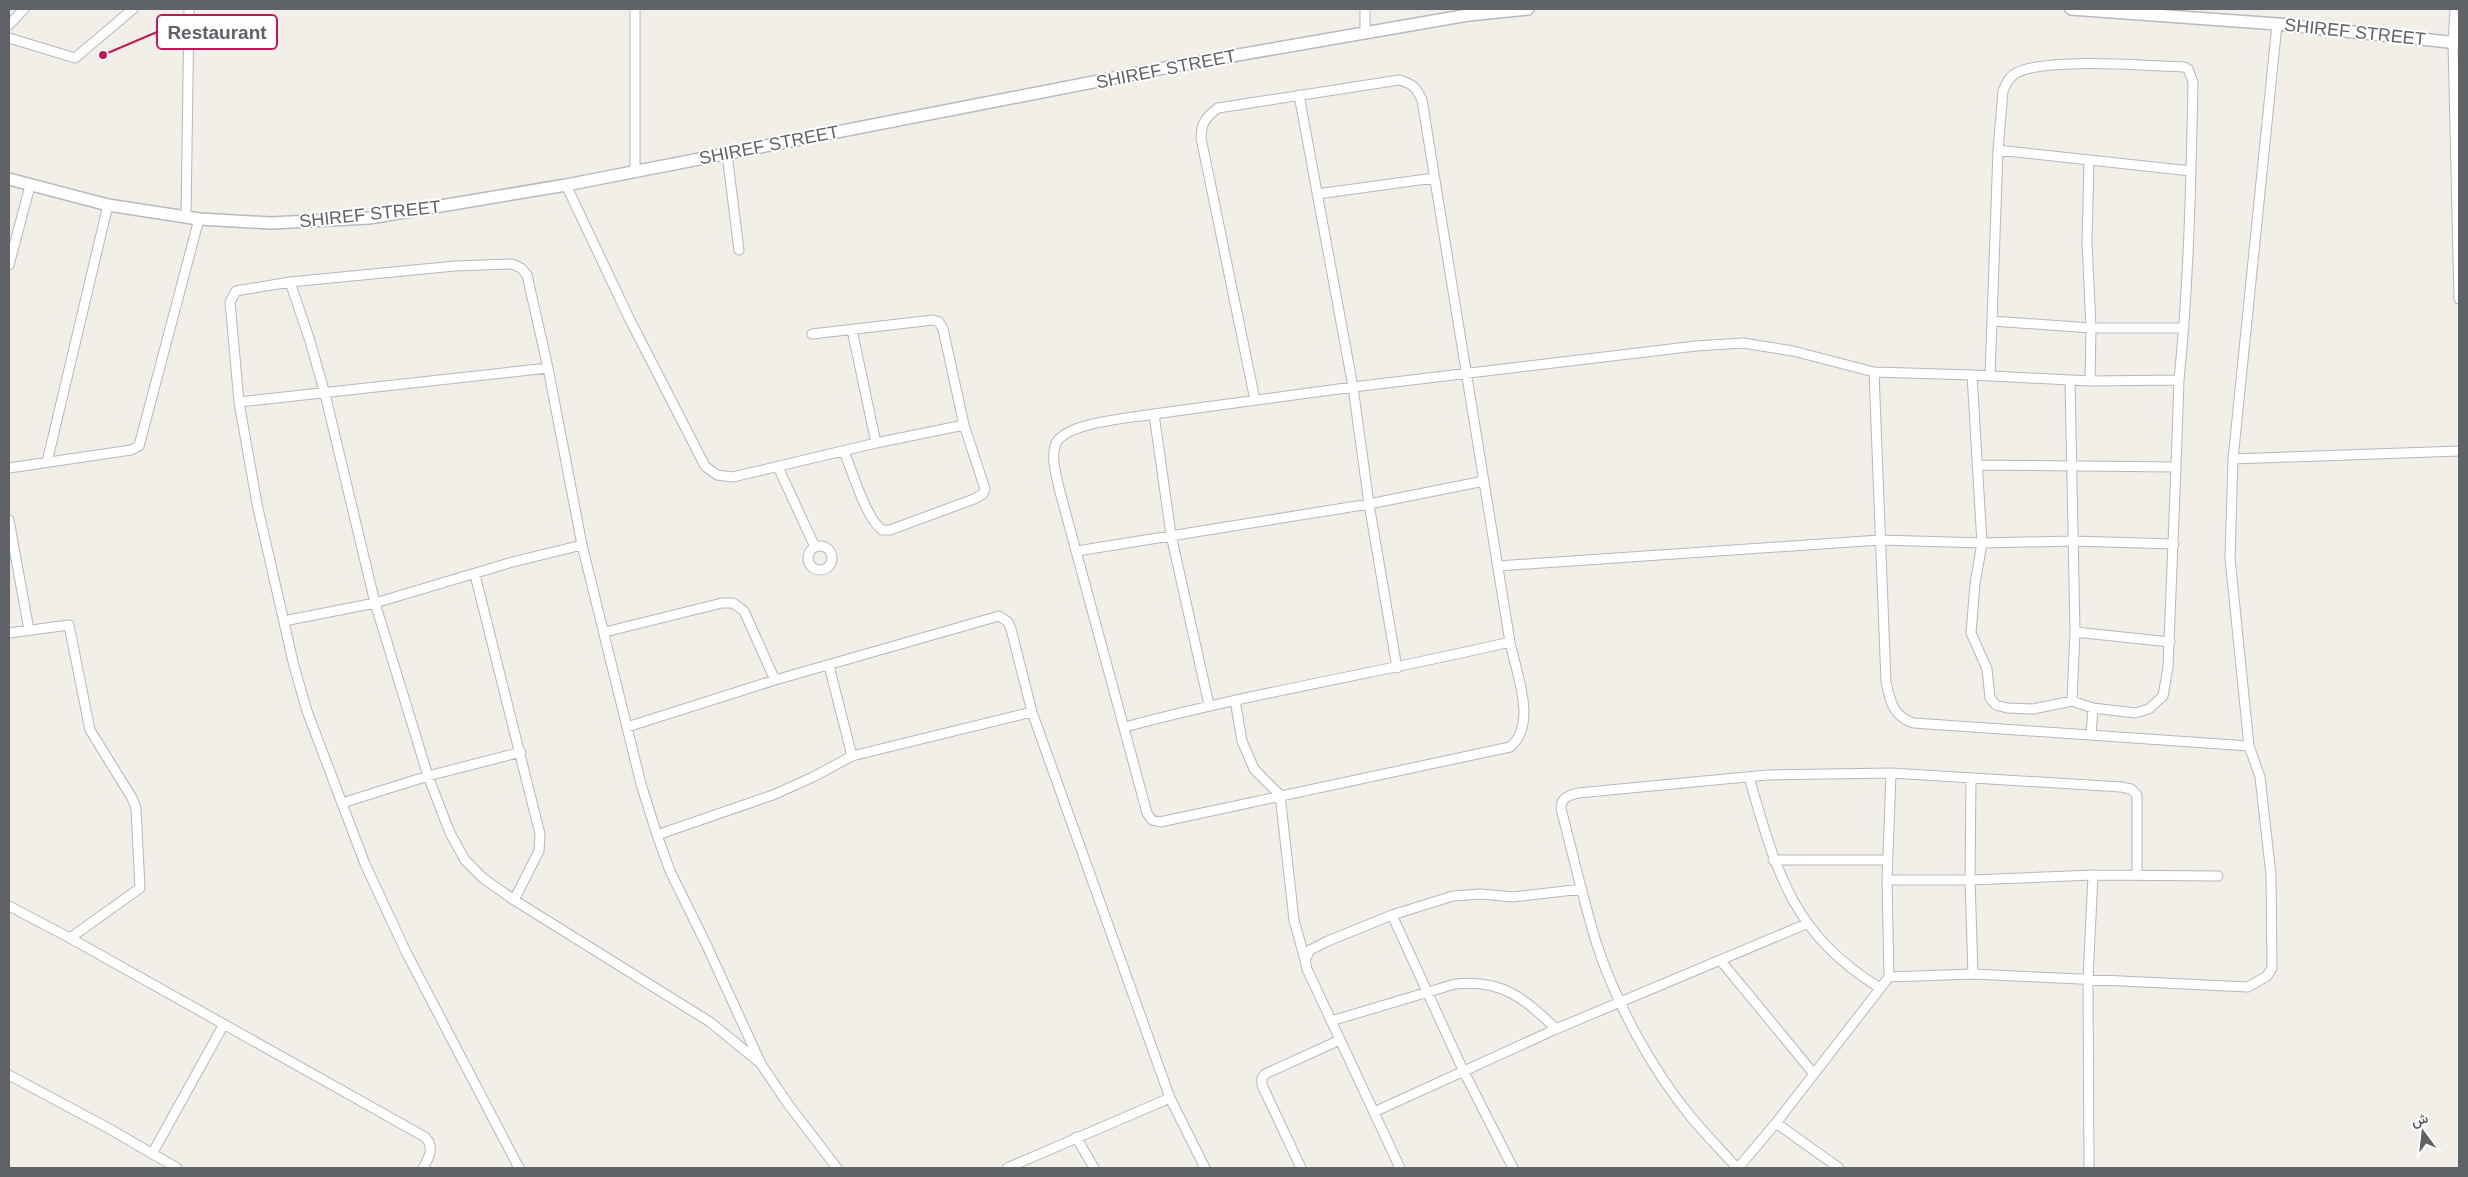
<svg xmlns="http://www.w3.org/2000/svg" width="2468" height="1177" font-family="Arial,Vazirmatn,sans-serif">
	<rect width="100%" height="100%" fill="#f1efe8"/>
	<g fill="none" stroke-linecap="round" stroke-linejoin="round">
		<defs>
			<path id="street" d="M635 9V171
				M2455 9 2453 43 2459 299
				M9 25 24 9
				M1365 33V9
				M9 38 75 58 133 9
				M1299 95 1353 387 1369 504 1397 668
				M1998 150 2191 171
				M727 154 739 250
				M2089 162 2087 242 2091 328 2090 381
				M566 185 629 318 705 466 717 475 733 477 876 443 964 425
				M1317 194 1434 178
				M186 217 189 9
				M9 265 30 186
				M290 282 310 341 325 394 375 603 428 776 450 833 465 860 483 878 514 900 710 1022 759 1062
				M852 330 876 443
				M812 334 933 320 939 322 943 329 964 425 985 489 983 494 974 499 890 530H882C865 517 853 472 844 452
				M1874 372 1886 682C1890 701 1893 717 1914 723L2249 746
				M1990 375 1992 321 2091 328H2184
				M2070 380 2075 632 2072 701
				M239 402 548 368
				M1154 414C1133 418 1061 422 1055 446 1051 460 1057 478 1060 492L1147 813 1152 820 1160 822 1510 747C1538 724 1516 673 1510 642L1422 100C1416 87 1413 84 1399 80L1218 108C1206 117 1201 123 1201 138L1255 400
				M2233 459 2459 451
				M47 462 108 205
				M1977 465 2176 467 2168 667 2163 696 2149 709 2135 713 2093 708 2072 701 2033 709 2007 708 1996 705 1990 698 1987 669 1971 633 1975 584 1982 543 1972 375 2090 381 2179 380C2189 281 2191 181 2193 82L2188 69 2184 67C2146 66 2047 57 2016 73 2009 77 2006 84 2003 91L1998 150 1992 321
				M778 467 815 547
				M2176 467 2179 380
				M9 468 131 450 139 446 199 219
				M9 520 29 630
				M808 558a12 12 0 1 1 24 0a12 12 0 1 1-24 0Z
				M1077 551 1369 504 1484 481
				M1498 566 1880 540 1982 543 2072 541 2174 544
				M475 575 540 834 539 851 514 900
				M284 621 375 603 509 563 582 545
				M605 632 722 603H733L744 611 775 680
				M2075 632 2170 642
				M9 633 69 625 90 730 132 798 136 808 140 888 70 938
				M829 666 852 756
				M1235 700 1242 741 1254 769 1280 795 1294 920 1305 960
				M1209 705 1171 535 1154 414 1353 387 1696 346 1743 343 1793 351 1874 372 1972 375
				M627 727 775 680 999 616 1008 622 1011 629 1032 712 1170 1098
				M1125 727C1252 693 1382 672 1510 642
				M2091 735 2093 708
				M1749 777C1776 871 1792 934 1880 988
				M1971 778 1970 880 1973 974
				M342 803 428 776 521 752
				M657 835 773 795 813 777 852 756 1032 712
				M1773 860H1887
				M1887 880H1970L2093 875 2218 876
				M9 906 70 938 425 1137C435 1147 429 1158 423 1168
				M1392 915 1463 1070 1513 1168
				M1721 961 1814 1074
				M1889 977 1973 974 2248 987 2267 976 2272 968 2271 875 2260 777 2249 746 2230 558 2233 459 2277 24
				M1331 1021 1455 984C1502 979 1524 998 1556 1029
				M9 1075 108 1128 177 1168
				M1374 1112 1556 1029 1806 924
				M1776 1123 1839 1168
				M1076 1137 1094 1168
				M152 1154 224 1024
				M519 1168 406 952 365 864 307 711 294 666 257 504 239 402 230 302 236 291 290 282 455 266 512 264 521 268 527 275 548 368 582 545 641 784 657 835 670 871 707 946 761 1064 788 1104 837 1168
				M1007 1168 1170 1098 1205 1168
				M1301 1168 1262 1085V1078L1265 1074 1340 1040
				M1400 1168 1307 969 1305 960 1310 950 1328 941 1392 915 1453 896 1481 894 1513 897 1582 889
				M1737 1168C1722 1151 1706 1135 1691 1117 1651 1068 1617 1005 1597 945 1583 900 1573 854 1561 809 1561 797 1568 796 1578 793L1767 775 1891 773 2121 787 2131 789 2137 795V875
				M1738 1168 1776 1123 1889 977 1887 880 1891 773
				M2089 1168 2088 979 2093 875"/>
			<path id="secondary" d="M2071 9 2277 24 2459 43
				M9 179 108 205 199 219 271 223 369 218 566 185 1180 65 1468 15 1528 9"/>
		</defs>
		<use href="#street" stroke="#b5b8bc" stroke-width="11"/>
		<use href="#secondary" stroke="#b6babf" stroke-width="14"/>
		<use href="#street" stroke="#fff" stroke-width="9"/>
		<use href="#secondary" stroke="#fff" stroke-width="11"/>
	</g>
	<g text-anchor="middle" stroke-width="4" stroke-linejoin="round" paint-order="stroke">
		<g font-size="18" fill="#5f6368" stroke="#fff">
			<text transform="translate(2355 32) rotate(6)" y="6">SHIREF STREET</text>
			<text transform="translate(1166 69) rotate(-11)" y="6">SHIREF STREET</text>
			<text transform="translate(769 145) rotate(-11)" y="6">SHIREF STREET</text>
			<text transform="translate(370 214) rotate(-6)" y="6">SHIREF STREET</text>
		</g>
	</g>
	<path fill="none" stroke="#c2185b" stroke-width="2" d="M103 55L157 32"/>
	<circle fill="#c2185b" stroke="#fff" stroke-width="2" cx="103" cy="55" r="5"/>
	<rect fill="#fff" stroke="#c2185b" stroke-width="2" x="157" y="15" width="120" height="34" rx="5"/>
	<g font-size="19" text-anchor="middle" font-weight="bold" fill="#5f6368">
		<text x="217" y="39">Restaurant</text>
	</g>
	<rect width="2468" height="1177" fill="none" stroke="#5f6368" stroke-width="20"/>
	<g transform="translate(2423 1132) rotate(345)" stroke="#ffffff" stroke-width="4" paint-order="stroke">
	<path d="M0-4L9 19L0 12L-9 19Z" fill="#5f6368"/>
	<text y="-8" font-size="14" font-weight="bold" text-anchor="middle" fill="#5f6368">ش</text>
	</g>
</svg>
